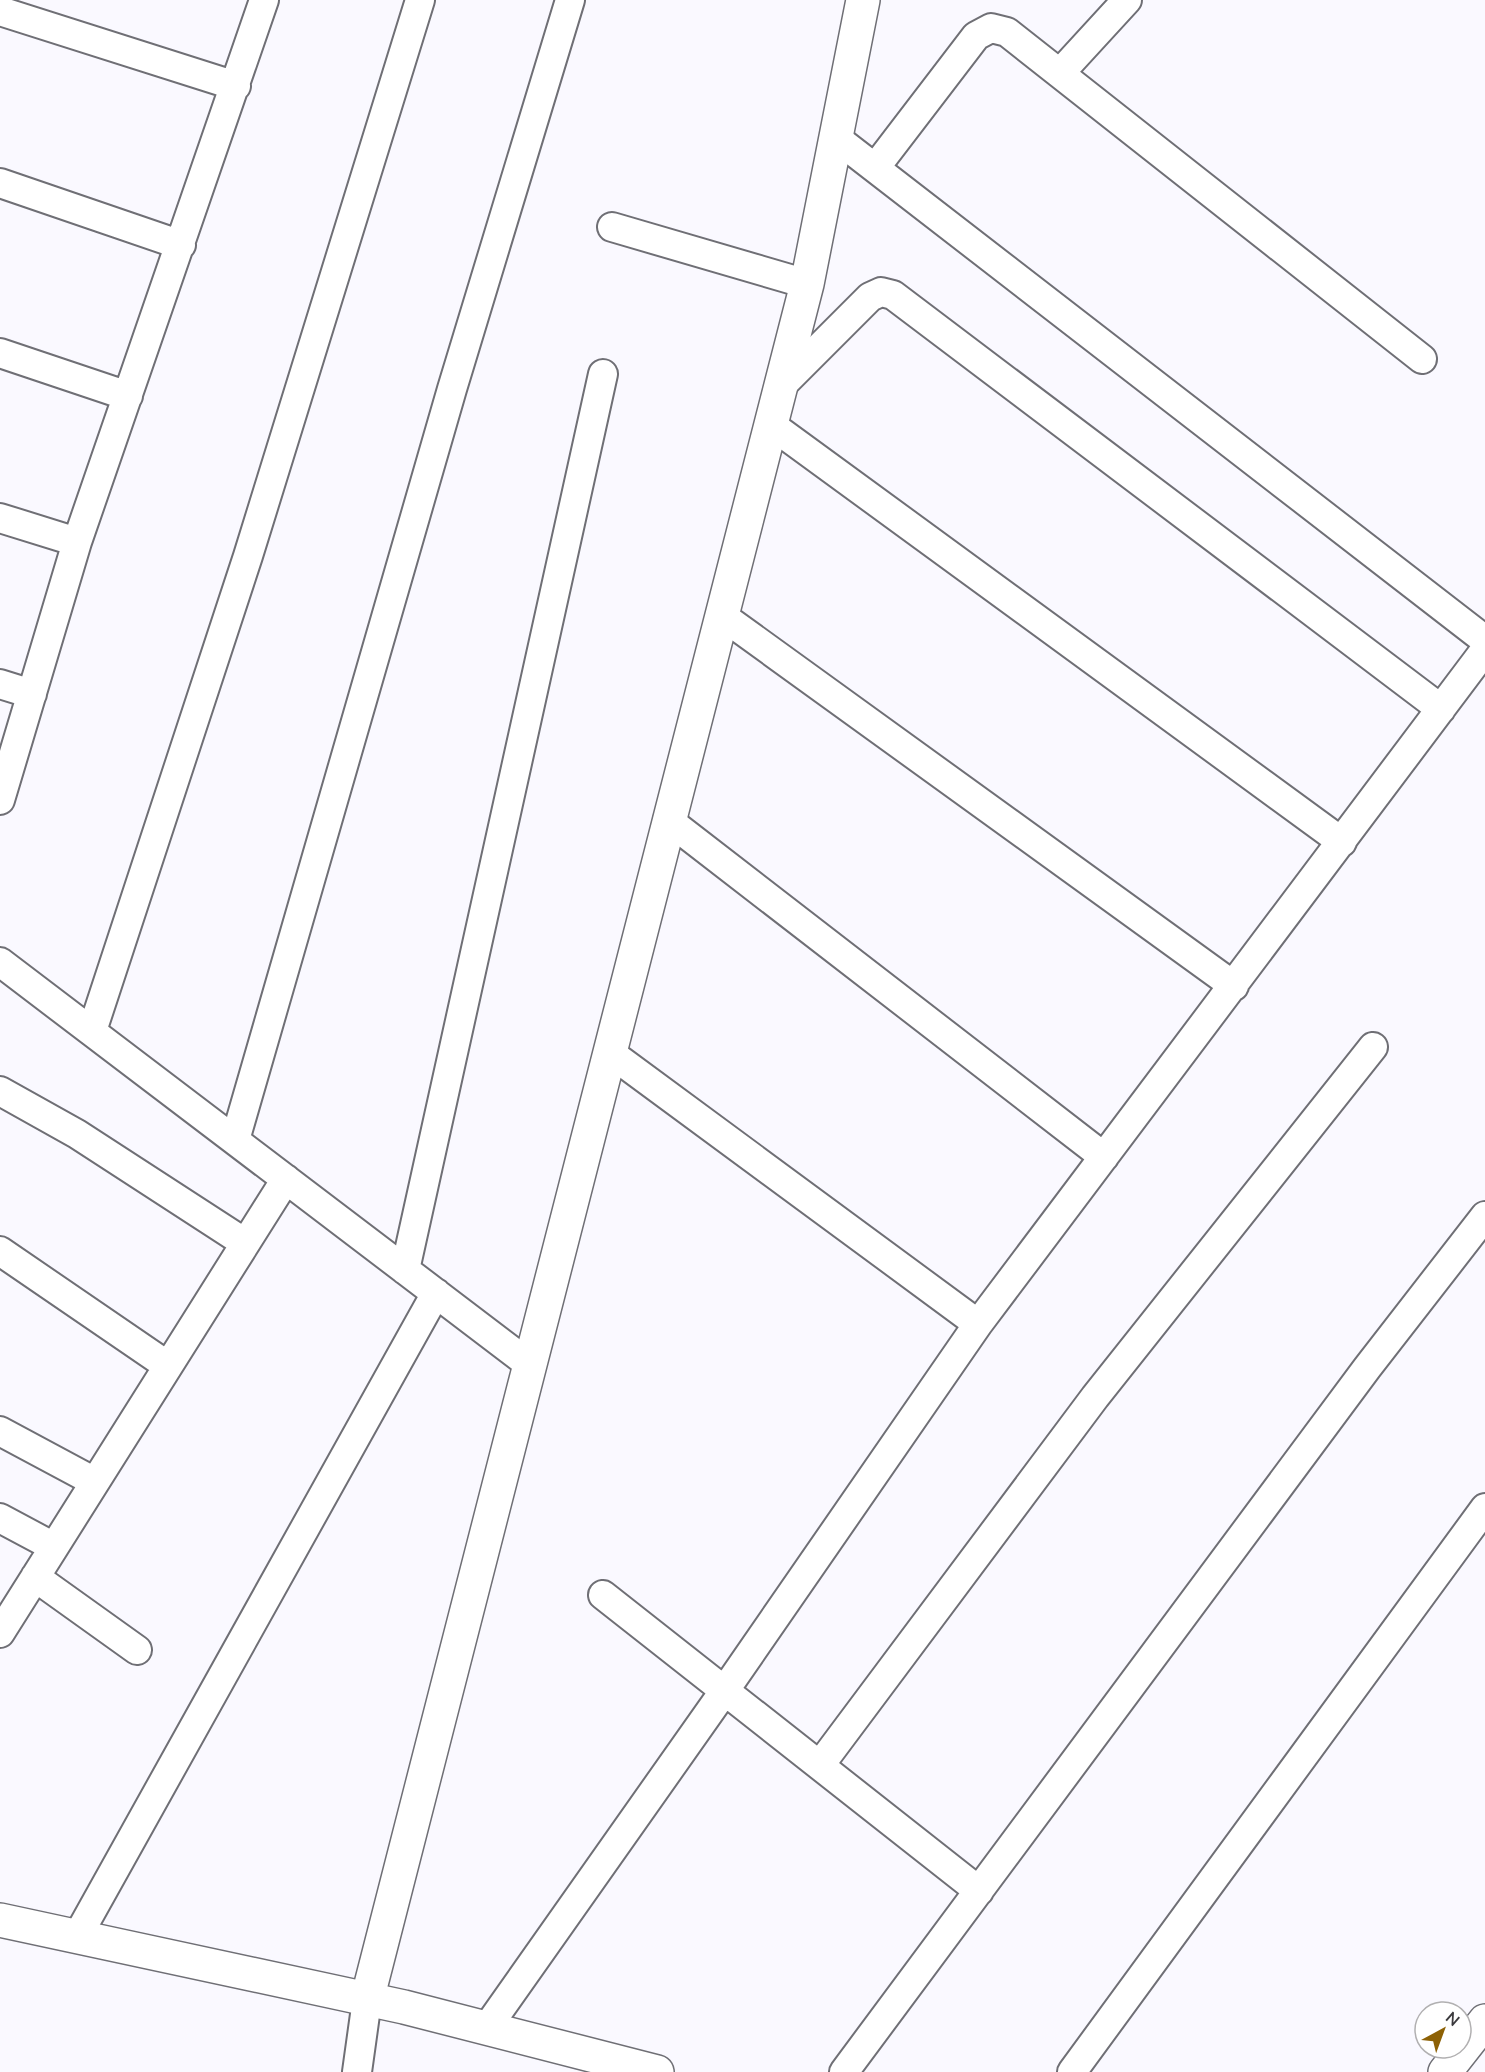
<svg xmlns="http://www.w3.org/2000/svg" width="1485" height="2072" font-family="'Nunito Sans',sans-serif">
	<rect width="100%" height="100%" fill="#faf9ff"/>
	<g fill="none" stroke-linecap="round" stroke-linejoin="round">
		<defs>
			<path id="minor" d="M0 11 236 86
				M1060 73 1127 0
				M836 138 1485 640
				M875 168 976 36 991 28 1007 32 1422 359
				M0 183 181 245
				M612 227 807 284
				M0 353 128 396
				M781 386 870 297 881 292 893 295 1441 709
				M770 424 1342 842
				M0 518 77 542
				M721 615 1234 986
				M0 684 32 694
				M0 800 77 542 264 0
				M668 820 1104 1157
				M0 962 529 1364
				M92 1031 248 556 420 0
				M609 1052 978 1324
				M0 1091 77 1134 245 1243
				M235 1140 452 389 570 0
				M0 1251 168 1366
				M405 1270 603 374
				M0 1431 95 1482
				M0 1518 54 1547
				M35 1577 137 1650
				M603 1595 979 1891
				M0 1633 286 1179
				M820 1765 1095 1397 1373 1047
				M77 1937 436 1293
				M486 2029 725 1690 978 1324 1485 650
				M357 2072 367 2000
				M844 2072 1367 1368 1485 1216
				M1072 2072 1485 1508"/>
			<path id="tertiary" d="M367 2000 807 284 863 0
				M1445 2072 1485 2021"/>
			<path id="secondary" d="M0 1920 404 2007 657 2072"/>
		</defs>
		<use href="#minor" stroke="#6f6f75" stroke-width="32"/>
		<use href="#tertiary" stroke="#6f6f75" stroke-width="36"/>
		<use href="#secondary" stroke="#6f6f75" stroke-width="36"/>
		<use href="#minor" stroke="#fff" stroke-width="28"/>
		<use href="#tertiary" stroke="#fff" stroke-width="33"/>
		<use href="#secondary" stroke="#fff" stroke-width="33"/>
	</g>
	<g transform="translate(1443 2030) rotate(41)"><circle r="28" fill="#ffffff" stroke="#b1b0b1" stroke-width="1.5"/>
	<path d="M0-4.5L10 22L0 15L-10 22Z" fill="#8d6105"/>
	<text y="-9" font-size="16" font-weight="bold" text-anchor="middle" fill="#3b3a3d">N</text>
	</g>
</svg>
